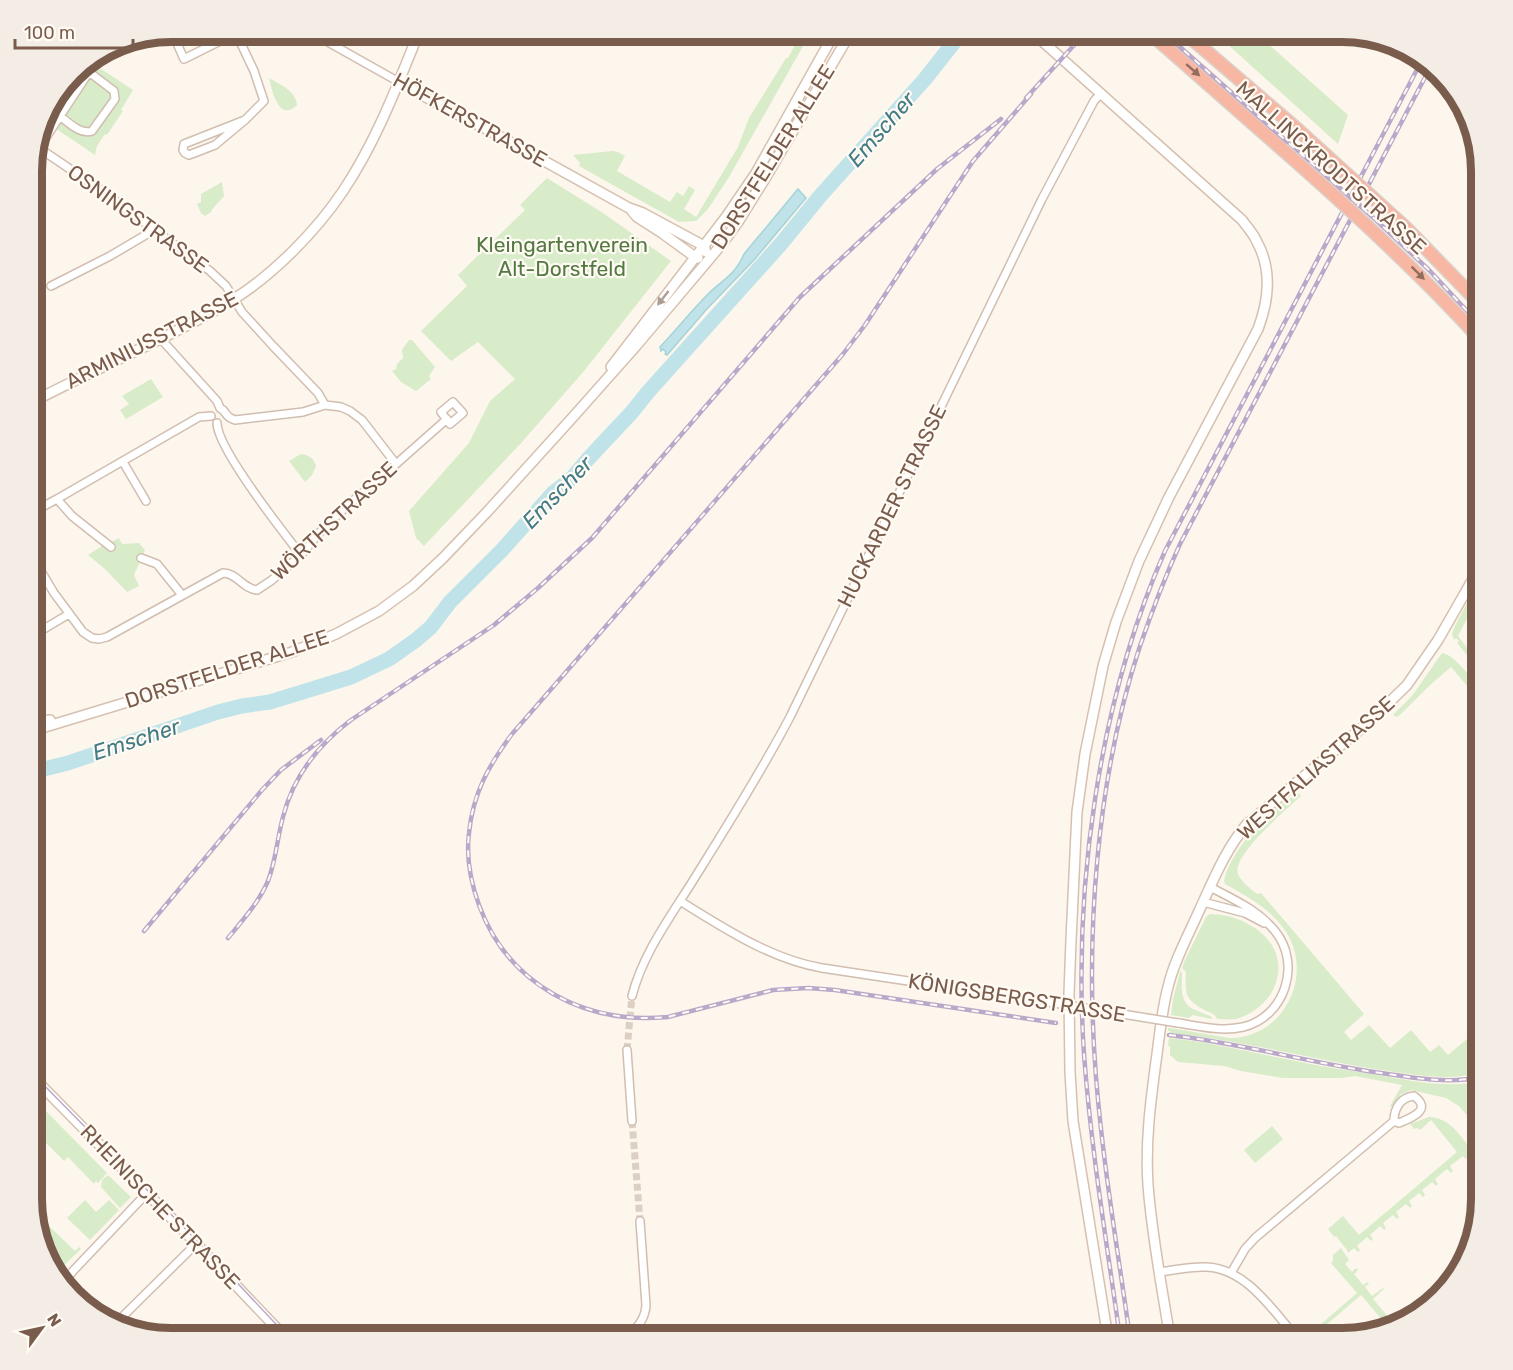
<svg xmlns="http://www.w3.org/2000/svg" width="1513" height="1370" font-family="Rubik,sans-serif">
	<rect width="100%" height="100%" fill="#fdf6ec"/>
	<path fill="#d8ecc9" d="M802 32H811L729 177 708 209 696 221 679 222 579 166 580 163 573 155 612 151 618 152 625 156 617 171 670 202 677 192 683 196 689 186 695 190 684 209 696 217 738 147 749 118 786 58H788Z
		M1214 32H1255L1348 115 1338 144Z
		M111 46 114 52 103 53 95 65 133 90 121 110 123 111 107 135 105 134 97 146 95 155 46 122 51 114 46 110 79 66Z
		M269 78C281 85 296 91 297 105 279 123 272 91 269 78Z
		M547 178 603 213 671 261 584 371 522 442 424 546 416 538 409 511 469 443 490 401 515 379 478 342 451 361 421 331 467 286 458 275 525 210 520 205Z
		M222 182 224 196C220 202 214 205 211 212L205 216 201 213 197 204 201 202V194Z
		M409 340H412L435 367 429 376 431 379 416 391 401 382 392 371 396 369 397 364 403 358 402 350Z
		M151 379 163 397 126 419 120 410 129 404 122 396Z
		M301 454C309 455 314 458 316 466L312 475 305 482 289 461Z
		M119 538 122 544 139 543 145 550 134 575 139 586 127 592 106 570 88 555 102 546 108 549 111 547 113 541Z
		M1481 576V591L1458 636 1481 666V672L1457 643 1459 641 1456 638 1454 640 1452 634 1454 628Z
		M1442 653C1456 655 1472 680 1481 690V702L1451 667 1430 685 1401 714 1397 717 1393 715 1412 696Z
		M1298 793 1301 796C1288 808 1231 856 1238 874 1241 882 1251 889 1257 894L1261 893 1364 1014 1344 1032 1351 1040 1369 1025 1390 1048 1411 1030 1430 1052 1439 1045 1448 1055 1481 1027V1073C1445 1081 1417 1075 1381 1070 1310 1059 1241 1040 1170 1033V1031H1168V1028H1170L1229 1038C1282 1039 1315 977 1286 932 1271 909 1248 897 1225 884L1224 881C1229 856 1258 822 1278 806 1285 801 1292 797 1298 793Z
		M1210 914C1242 914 1283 937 1278 974 1276 984 1273 992 1267 999 1259 1008 1248 1016 1236 1019 1230 1020 1223 1019 1217 1019 1215 1014 1212 1013 1206 1011 1185 999 1185 996 1186 972L1182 968 1184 962 1206 917Z
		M1180 972H1182C1182 985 1179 1002 1193 1009 1200 1012 1206 1014 1212 1017V1019L1192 1015 1189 1018 1171 1015 1173 999Z
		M1169 1038C1210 1042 1250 1052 1291 1060 1318 1066 1345 1070 1372 1074 1408 1080 1445 1089 1481 1081V1132L1459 1106 1446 1098 1411 1090 1401 1094 1392 1107 1390 1106 1402 1085 1355 1076 1341 1078H1283L1241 1071 1224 1066 1178 1062 1170 1055V1046H1168Z
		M40 1105 107 1173 98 1183 96 1181 94 1184 68 1157 64 1161 41 1138 34 1144 32 1141V1107Z
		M1429 1117C1451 1118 1459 1135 1472 1150L1470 1155 1466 1159 1463 1156 1450 1166 1453 1171 1451 1173 1447 1169 1435 1179 1438 1184 1436 1186 1432 1182 1422 1190 1425 1195 1423 1197 1419 1193 1409 1201 1412 1206 1410 1208 1406 1204 1396 1212 1399 1217 1397 1219 1393 1215 1383 1223 1386 1228 1384 1230 1380 1226 1370 1235 1373 1239 1371 1241 1367 1237 1357 1246 1360 1250 1358 1252 1354 1248 1348 1253 1347 1250 1336 1236 1334 1237 1328 1229 1343 1216 1359 1235 1457 1152 1431 1120 1420 1130 1417 1128 1414 1129 1410 1124Z
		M1272 1126 1283 1139 1255 1163 1244 1150Z
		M108 1175 131 1197 120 1208 101 1187 102 1180Z
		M85 1200 96 1212 109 1200 119 1210 90 1240 67 1218Z
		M46 1223 75 1251 79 1247 81 1249 59 1270 42 1247 38 1231Z
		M1341 1248 1349 1260 1345 1264 1352 1272 1356 1268 1358 1270 1354 1274 1363 1285 1368 1282 1369 1283 1365 1287 1372 1296 1383 1288 1384 1289 1373 1299 1397 1327 1386 1330 1388 1327 1361 1295 1311 1338H1308L1306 1337 1357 1293 1331 1263 1333 1261V1255Z"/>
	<path fill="#bfe3e8" stroke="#a5d3da" stroke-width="1.5" d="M798 189 806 198 754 260 706 310 667 355 665 354 666 352 663 349 661 351 660 347C677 329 692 310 709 293 724 279 735 275 744 254Z"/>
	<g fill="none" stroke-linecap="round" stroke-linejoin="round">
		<path stroke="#bfe3e8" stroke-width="15" d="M32 772 68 763 218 712 242 706 270 702 351 677 389 659 416 640 431 627 450 602 502 550 553 493 571 479 587 460 632 412 648 392 780 245 821 195 925 79 962 32"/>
		<path stroke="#dcd0c4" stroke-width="7" stroke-dasharray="7 3.5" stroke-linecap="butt" d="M627 1050 632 996
			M632 1121 640 1221"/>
		<defs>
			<path id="street" d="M172 32 184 59 238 32
				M310 32 399 82
				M236 33 254 71 264 101 245 120 215 145 189 155 185 153 183 150 184 144 245 120
				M36 146 98 188 210 271 226 286 242 312 273 346 318 393 325 405
				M39 148 89 72 114 91 115 99 92 131C81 135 69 123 60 116
				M51 286 110 256 154 230
				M160 338 217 401 220 408 223 410C228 416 227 417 235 420L303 412 325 405 341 407 350 411 362 420 396 464
				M32 371 44 396
				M453 402 463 413 450 424 441 412Z
				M217 423C217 448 283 532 301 555
				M123 462 146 501
				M32 490 44 506
				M57 499 72 516 111 547
				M32 516 44 506 57 499 199 417 211 416
				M32 556 54 593 83 632 92 638 99 639 107 637 223 573C237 573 243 589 257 590L272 580 301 555 320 532 349 504 378 480 447 419
				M141 558 157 564 182 595
				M32 636 69 614
				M680 901C724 928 770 959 822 968L1054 1003
				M1203 902 1245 913 1264 923
				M632 996C643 953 671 916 694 879 727 826 761 772 790 717L1042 199 1094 101 1101 93
				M1178 1023C1199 1026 1221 1032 1243 1027 1285 1017 1302 964 1275 931 1258 910 1233 899 1210 887
				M627 1050 632 1121
				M1159 1272C1175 1270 1191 1266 1207 1267 1247 1269 1273 1311 1297 1338
				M1231 1273 1245 1249 1255 1238 1394 1121C1394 1108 1401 1097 1414 1096 1433 1110 1411 1118 1399 1123L1394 1121
				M65 1287V1281L73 1271 147 1193
				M114 1325 197 1243
				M637 1327 642 1338
				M626 1338C636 1328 645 1321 646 1305L640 1221"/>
			<path id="secondary" d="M1032 32 1242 220C1247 227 1253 233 1256 240 1272 268 1269 300 1258 329L1169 497 1139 561 1116 622 1103 666 1085 754 1077 812 1071 940 1069 994 1070 1072 1073 1121 1108 1338
				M399 82 449 110 490 131 629 208 643 213 704 246 706 252
				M632 211 637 217 662 233 695 257 698 258
				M611 367 726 217 756 173 835 32
				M32 402C71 382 111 363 150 344 178 330 208 316 234 299 274 274 317 230 343 191 376 142 397 86 419 32
				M32 723 50 720
				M32 731 292 652 336 634 379 611 413 586 443 558 487 512 573 417 636 346 722 244 738 222 766 177 851 32
				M32 1076 188 1235 286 1338
				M1170 1338C1162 1288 1152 1237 1148 1185 1145 1141 1151 1098 1157 1054 1160 1032 1162 1009 1168 987 1174 961 1188 936 1199 911 1213 881 1225 850 1247 824L1370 721 1407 685 1438 640 1481 565"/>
			<path id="highway" d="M1149 32 1282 149
				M1184 32 1297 129"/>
		</defs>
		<use href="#street" stroke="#d1beb0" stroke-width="10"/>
		<use href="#secondary" stroke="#d6c0b0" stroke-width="12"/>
		<use href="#highway" stroke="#dad1cd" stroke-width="15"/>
		<use href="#street" stroke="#fff" stroke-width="7"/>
		<use href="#secondary" stroke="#fff" stroke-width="9"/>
		<use href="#highway" stroke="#f7b7a3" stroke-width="12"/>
		<path stroke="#b9a8c9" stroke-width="1.5" d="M32 1073 211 1255 289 1338"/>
		<defs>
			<path id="rail" d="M1163 32 1376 220 1429 270 1481 326
				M1031 94 973 161 865 325 843 354 512 734C489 765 473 793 469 833 466 857 471 883 479 905 508 985 585 1025 668 1017L773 990 808 988 835 990 1056 1023
				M1026 98 1086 32
				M144 931 262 790 281 770 321 740
				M228 938C243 920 259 902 268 881 276 860 277 839 283 817 293 777 318 745 351 720L494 625 538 588 592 538 800 297 937 169 1001 119
				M1169 1035C1241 1043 1310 1063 1381 1073 1415 1078 1448 1084 1481 1077
				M1120 1338C1107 1244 1091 1150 1084 1054 1073 889 1098 703 1165 551L1422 60
				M1130 1338C1118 1252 1103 1165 1096 1077 1085 937 1096 779 1140 646 1152 611 1165 577 1180 544L1431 66"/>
		</defs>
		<use href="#rail" stroke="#b9a8c9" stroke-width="4.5"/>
		<use href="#rail" stroke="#fffaf3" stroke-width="2" stroke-dasharray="7" stroke-linecap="butt"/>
		<defs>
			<path id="street-bridge" d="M1054 1003 1178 1023"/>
			<path id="highway-bridge" d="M1297 129 1405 227 1481 305
				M1282 149C1351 210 1419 272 1481 340"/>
		</defs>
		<use href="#street-bridge" stroke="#d1beb0" stroke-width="10" stroke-linecap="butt"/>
		<use href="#highway-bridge" stroke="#dad1cd" stroke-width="15" stroke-linecap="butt"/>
		<use href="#street-bridge" stroke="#fff" stroke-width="7"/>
		<use href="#highway-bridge" stroke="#f7b7a3" stroke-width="12"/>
	</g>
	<defs><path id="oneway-solid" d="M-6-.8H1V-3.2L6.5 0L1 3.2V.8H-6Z" transform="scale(1.5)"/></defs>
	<g fill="#936e5e">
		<use href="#oneway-solid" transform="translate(1193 70) rotate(41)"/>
		<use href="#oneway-solid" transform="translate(1418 273) rotate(45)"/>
	</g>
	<use fill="#af9d94" href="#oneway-solid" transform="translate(663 298) rotate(128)"/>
	<g text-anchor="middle" stroke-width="4.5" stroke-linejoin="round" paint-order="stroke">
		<g font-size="21" fill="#7a5c4d" stroke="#fffaf3">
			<text transform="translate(470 120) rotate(29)" y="7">HÖFKERSTRASSE</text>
			<text transform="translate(773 157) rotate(-58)" y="7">DORSTFELDER ALLEE</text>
			<text transform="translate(1331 168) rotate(42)" y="7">MALLINCKRODTSTRASSE</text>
			<text transform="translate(138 219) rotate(36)" y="7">OSNINGSTRASSE</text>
			<text transform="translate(152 340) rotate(-27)" y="7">ARMINIUSSTRASSE</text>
			<text transform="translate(892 506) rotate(-64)" y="7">HUCKARDER STRASSE</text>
			<text transform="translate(334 521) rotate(-43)" y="7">WÖRTHSTRASSE</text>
			<text transform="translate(227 669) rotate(-18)" y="7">DORSTFELDER ALLEE</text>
			<text transform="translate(1316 768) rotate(-42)" y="7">WESTFALIASTRASSE</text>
			<text transform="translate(1017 998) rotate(9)" y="7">KÖNIGSBERGSTRASSE</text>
			<text transform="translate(160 1207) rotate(46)" y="7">RHEINISCHE STRASSE</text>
		</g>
		<g font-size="21" fill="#537a41" stroke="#fffaf3">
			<text x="562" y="252">Kleingartenverein<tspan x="562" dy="24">Alt-Dorstfeld</tspan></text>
		</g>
		<g font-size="22" font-style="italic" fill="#437c86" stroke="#fffaf3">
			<text transform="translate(881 129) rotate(-49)" y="8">Emscher</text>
			<text transform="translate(557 492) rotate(-46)" y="8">Emscher</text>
			<text transform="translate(136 739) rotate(-18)" y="8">Emscher</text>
		</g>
	</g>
	<path d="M0 0H1513V1370H0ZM171 42H1342A129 129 0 0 1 1471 171V1199A129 129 0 0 1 1342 1328H171A129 129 0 0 1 42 1199V171A129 129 0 0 1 171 42Z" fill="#f4ede6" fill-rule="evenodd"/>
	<path fill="none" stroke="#7a5c4d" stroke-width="8" d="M171 42H1342A129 129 0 0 1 1471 171V1199A129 129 0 0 1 1342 1328H171A129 129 0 0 1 42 1199V171A129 129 0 0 1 171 42Z"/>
	<g transform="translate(42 1328) rotate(57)" stroke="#fffaf3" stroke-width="4.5" paint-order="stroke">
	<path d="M0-4.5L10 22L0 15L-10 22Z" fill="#7a5c4d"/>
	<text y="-9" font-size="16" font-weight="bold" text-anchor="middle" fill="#7a5c4d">N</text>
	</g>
	<path d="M15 39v9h118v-9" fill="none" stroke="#7a5c4d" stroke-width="3"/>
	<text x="24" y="39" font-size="18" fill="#7a5c4d" stroke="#fffaf3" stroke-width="4.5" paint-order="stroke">100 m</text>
</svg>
